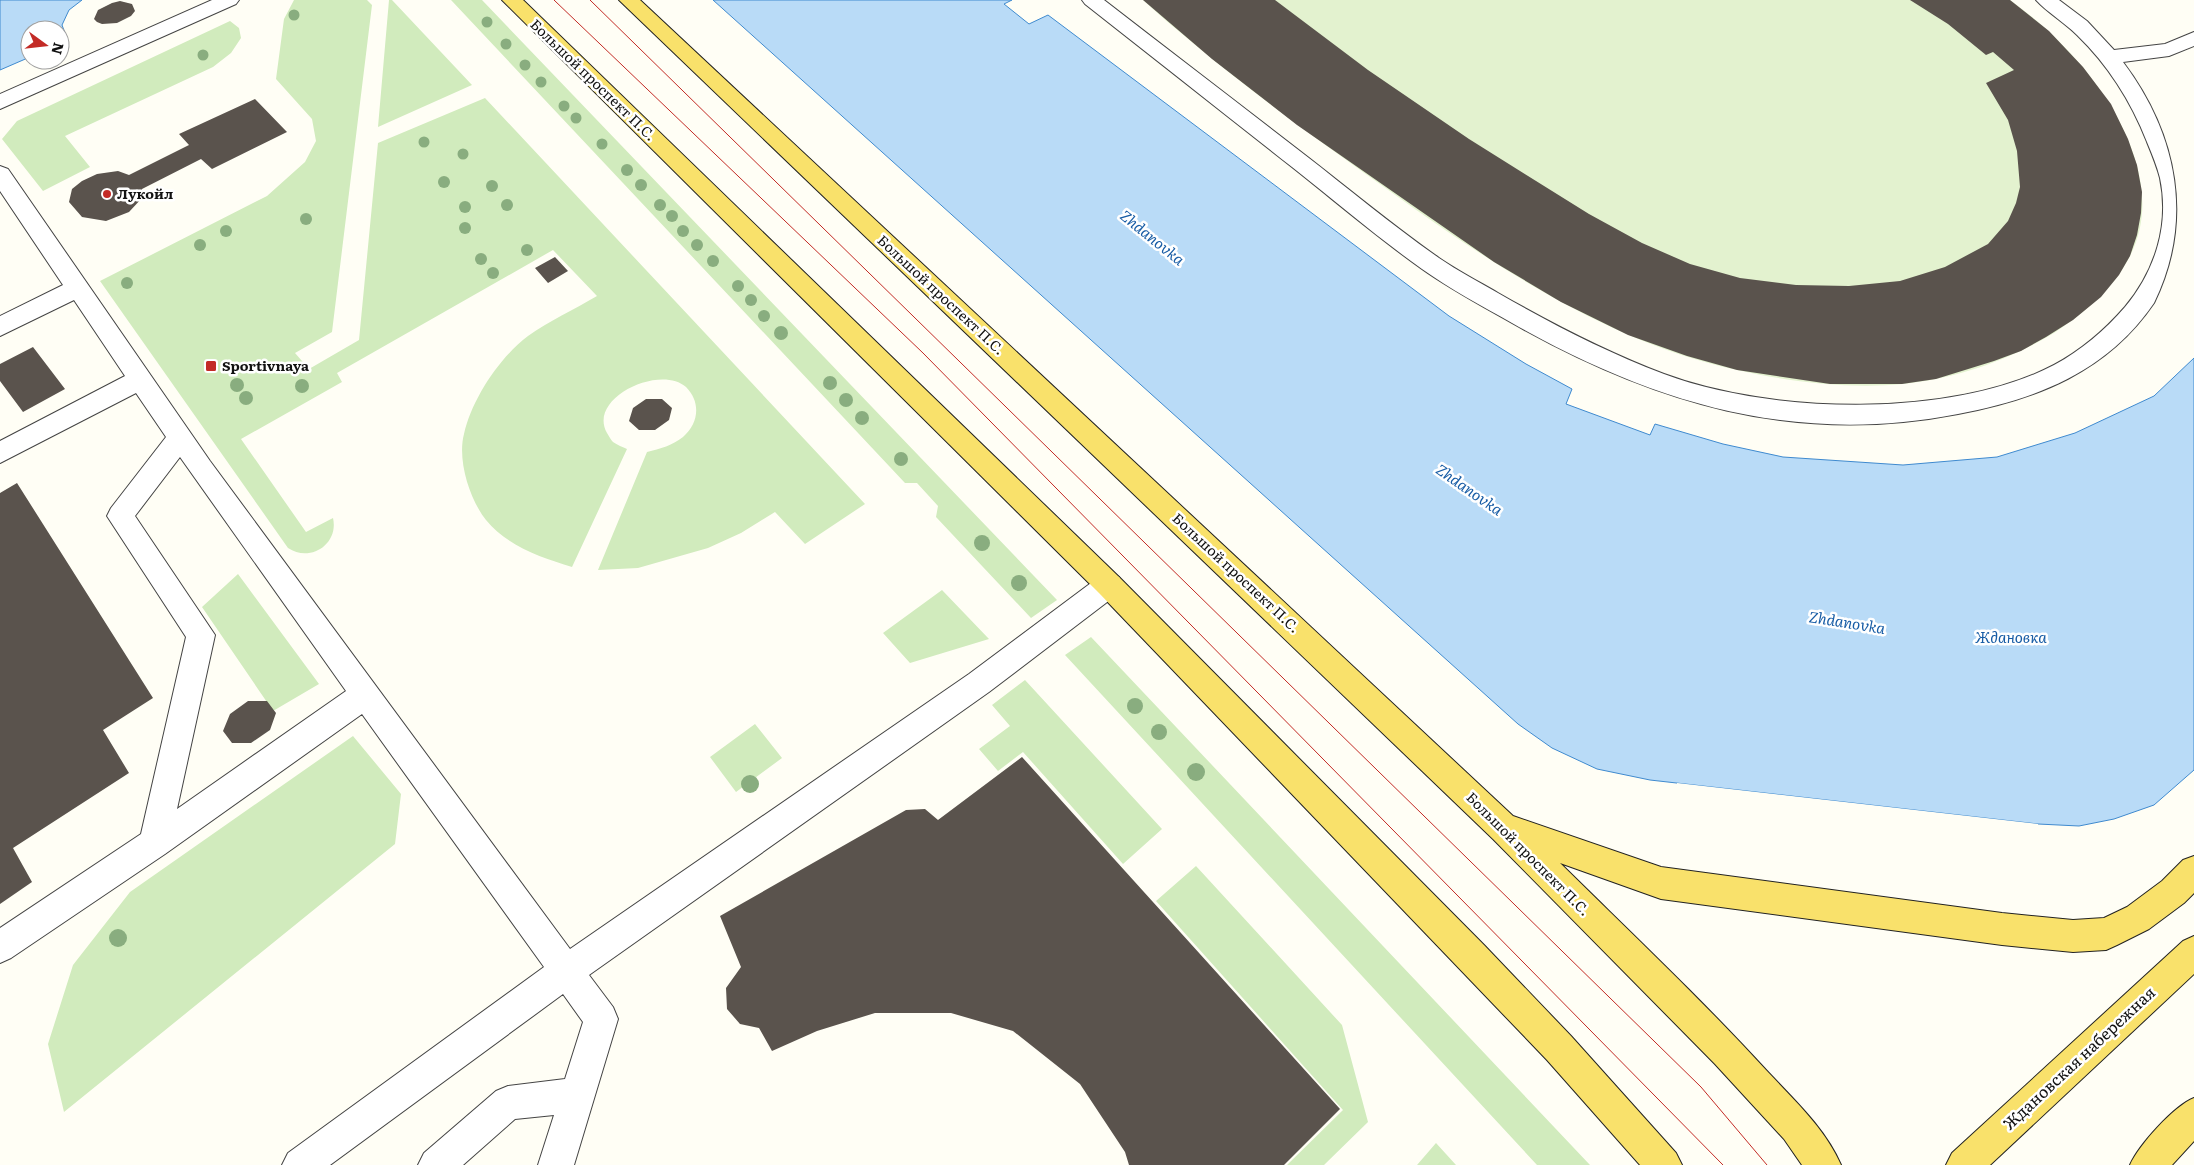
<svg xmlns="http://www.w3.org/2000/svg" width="2194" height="1165" font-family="Literata,serif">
	<rect width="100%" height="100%" fill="#fffef5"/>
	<path fill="#d1ebbd" d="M294 0H367L372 5 332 332 295 353 309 369 359 340 378 143 485 98 865 504 805 544 775 512 741 533 708 548 638 568 598 570 647 452C660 449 673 445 683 437 699 423 701 402 686 387 660 364 587 398 607 433 609 436 611 440 613 442 617 445 623 447 627 449L572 567C542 558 507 546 486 520 470 500 457 460 464 434 472 399 499 358 528 336 549 321 575 309 597 296L553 250 337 373 342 382 241 439 306 532 333 518C339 544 310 563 288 548L100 281 267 196 305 162 316 141 312 119 276 79 284 19Z
		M389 0H392L472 85 378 127Z
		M451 0H482L1057 600 1031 618 936 517 938 506 917 483H905Z
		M230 21 239 28 241 38 231 53 213 67 65 136 90 167 43 191 2 139 17 121Z
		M238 574 319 684 273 711 202 607Z
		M942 590 989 639 910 663 883 633Z
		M1091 637 1590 1165H1537L1065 655Z
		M1025 680 1162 829 1123 864 1023 752 998 771 979 749 1010 726 992 705Z
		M755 724 782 758 736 792 710 757Z
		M353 736 401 794 395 844 64 1112 48 1044 73 965 130 892Z
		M1196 866 1342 1025 1368 1122 1324 1165H1287L1343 1110 1156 901Z
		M1436 1143 1456 1165H1417Z"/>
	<path fill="#e3f2cf" d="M1143 0H2010C2023 10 2037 20 2049 32 2105 83 2170 178 2130 256 2113 289 2084 313 2054 333 2010 360 1955 379 1903 384 1849 389 1791 382 1737 370 1591 338 1468 247 1349 162 1296 124 1243 85 1193 43 1176 29 1159 15 1143 0Z"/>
	<path fill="#b9dbf7" stroke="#3f8acf" d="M0 0H82L69 10 62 25 65 33 60 42V30H30V57L0 70Z
		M713 0H1012L1004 4 1029 24 1048 15 1449 316 1526 364 1572 389 1566 404 1650 435 1655 424 1723 444 1783 457 1903 465 1997 457 2075 433 2154 396 2194 358V770L2154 805 2114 819 2079 826 2038 824 1650 780 1597 769 1552 748 1518 724Z"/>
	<path fill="#fffef5" d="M1677 783 2038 824V827L1677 786Z"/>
	<path fill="#5a534d" d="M1143 0H1275L1368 70 1469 139 1589 214 1642 243 1690 264 1740 278 1796 285 1849 286 1900 281 1945 267 1988 244 2008 221 2016 203 2020 187 2017 151 2008 120 1986 83 2014 70 1993 52 1986 55 1948 24 1910 0H2010L2049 31 2083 67 2111 104 2128 139 2137 165 2142 192 2141 213 2137 235 2130 256 2119 275 2101 297 2073 320 2046 337 2021 351 1994 361 1936 379 1902 384H1830L1737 370 1687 356 1628 335 1561 302 1494 262 1297 125 1212 59Z
		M120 1 132 4 135 11 131 16 117 23 102 24 97 22 94 19 98 10 112 3Z
		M255 99 287 132 212 169 201 159 142 189V198L129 212 106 221 82 217 69 202 72 189 82 181 97 174 118 171 129 175 189 145 179 134Z
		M555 257 568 271 548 283 535 268Z
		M33 347 65 389 23 412 0 381V364Z
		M646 399H662L672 408 669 420 655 430H639L629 421 633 408Z
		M17 483 153 698 103 730 129 773 13 848 32 882 0 904V493Z
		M248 701H267L276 713 270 730 251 743H232L223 731 230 714Z
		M1022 757 1340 1109 1284 1165H1129L1125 1152 1080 1084 1013 1031 951 1013H875L817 1031 772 1051 759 1028 740 1024 727 1009 726 988 741 967 720 916 906 810 925 809 938 820Z"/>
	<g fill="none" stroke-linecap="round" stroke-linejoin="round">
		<defs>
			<path id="minor" d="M212 0H239L236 4 0 109V94Z
				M1082 0H1104C1171 52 1238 103 1305 155 1349 189 1393 226 1439 258 1458 271 1479 282 1498 293 1552 324 1606 352 1664 374 1771 414 1951 419 2054 365 2082 350 2105 330 2125 307 2155 271 2170 225 2160 178 2157 166 2152 154 2147 142 2131 101 2108 65 2077 35 2064 22 2048 13 2036 0H2059L2087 21 2114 50 2165 44 2194 32V46L2169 56 2123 62C2178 135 2194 221 2154 303 2107 372 2037 399 1958 414 1794 446 1653 403 1512 323 1482 306 1450 289 1422 269 1377 237 1335 201 1292 167 1223 113 1154 58 1085 4Z
				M0 166 8 169 210 461 570 949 969 674 1099 577 1109 573 1119 577 1123 585 1119 593 989 692 589 975 613 1007 618 1019 574 1165H538L554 1115 515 1119 463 1165H418L424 1153 496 1091 508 1086 565 1079 583 1022 563 994 330 1165H282L288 1153 544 967 362 714 165 854 11 958 0 963V928L141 834 186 637 107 516 111 508 166 437 136 393 0 463V441L125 376 74 300 0 336V316L63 285 0 191ZM180 457 346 691 177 809 215 635 135 516Z"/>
			<path id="major" d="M502 0H523L1119 577 1484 945 1571 1036 1676 1153 1682 1165H1640L1547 1060 1099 593Z
				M619 0H640L1513 816 1661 867 2002 913 2073 920 2104 918 2127 907 2162 881 2183 860 2194 856V893L2184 903 2149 929 2117 945 2106 950 2073 952 2002 945 1661 899 1560 863C1629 931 1700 998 1766 1070 1793 1099 1825 1128 1841 1165H1802L1784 1139 1715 1064 1493 839Z
				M2194 936V974L1990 1165H1946L1952 1153 2183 941Z
				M2194 1098V1141L2172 1165H2130C2139 1145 2174 1106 2194 1098Z"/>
		</defs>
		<use href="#minor" stroke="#444" stroke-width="2"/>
		<use href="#major" stroke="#222" stroke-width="2"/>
		<use href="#minor" fill="#fff" fill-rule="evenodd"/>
		<use href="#major" fill="#f9e16b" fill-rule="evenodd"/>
		<path stroke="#c32b26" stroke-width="1" d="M554 0 923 353 1723 1165
			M590 0 1701 1087 1767 1165"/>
	</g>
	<g fill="#89ad7f">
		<circle cx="294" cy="15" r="5.5"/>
		<circle cx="487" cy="22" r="5.5"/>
		<circle cx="506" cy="44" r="5.5"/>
		<circle cx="203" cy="55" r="5.5"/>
		<circle cx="525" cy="65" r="5.5"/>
		<circle cx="541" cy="82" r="5.5"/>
		<circle cx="564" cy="106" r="5.5"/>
		<circle cx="576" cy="118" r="5.5"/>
		<circle cx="424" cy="142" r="5.5"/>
		<circle cx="602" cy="144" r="5.5"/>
		<circle cx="463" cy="154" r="5.5"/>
		<circle cx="627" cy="170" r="6"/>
		<circle cx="444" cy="182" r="6"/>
		<circle cx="641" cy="185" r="6"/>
		<circle cx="492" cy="186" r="6"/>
		<circle cx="507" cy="205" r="6"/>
		<circle cx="660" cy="205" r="6"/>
		<circle cx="465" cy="207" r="6"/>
		<circle cx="672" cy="216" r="6"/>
		<circle cx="306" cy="219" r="6"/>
		<circle cx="465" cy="228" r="6"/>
		<circle cx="226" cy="231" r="6"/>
		<circle cx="683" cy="231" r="6"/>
		<circle cx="200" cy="245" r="6"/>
		<circle cx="697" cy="245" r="6"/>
		<circle cx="527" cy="250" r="6"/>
		<circle cx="481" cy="259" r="6"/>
		<circle cx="713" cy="261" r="6"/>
		<circle cx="493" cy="273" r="6"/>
		<circle cx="127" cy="283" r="6"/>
		<circle cx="738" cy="286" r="6"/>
		<circle cx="751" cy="300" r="6"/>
		<circle cx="764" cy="316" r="6"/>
		<circle cx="781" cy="333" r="7"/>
		<circle cx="830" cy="383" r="7"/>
		<circle cx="237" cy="385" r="7"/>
		<circle cx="302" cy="386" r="7"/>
		<circle cx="246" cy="398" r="7"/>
		<circle cx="846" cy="400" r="7"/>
		<circle cx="862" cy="418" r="7"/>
		<circle cx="901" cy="459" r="7"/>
		<circle cx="982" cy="543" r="8"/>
		<circle cx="1019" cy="583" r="8"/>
		<circle cx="1135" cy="706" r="8"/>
		<circle cx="1159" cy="732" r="8"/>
		<circle cx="1196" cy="772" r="9"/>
		<circle cx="750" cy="784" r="9"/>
		<circle cx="118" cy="938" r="9"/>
	</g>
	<g fill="#c32b26" stroke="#fff" stroke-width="2">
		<circle cx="107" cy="194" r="5"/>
		<rect x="205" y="360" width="12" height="12" rx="2.5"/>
	</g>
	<g text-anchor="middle" stroke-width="5" stroke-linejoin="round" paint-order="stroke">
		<g font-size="14" fill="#111" stroke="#fff">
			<text transform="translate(593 80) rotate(44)" y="5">Большой проспект П.С.</text>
			<text transform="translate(941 295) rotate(43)" y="5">Большой проспект П.С.</text>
			<text transform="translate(1236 573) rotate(43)" y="5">Большой проспект П.С.</text>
			<text transform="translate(1528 854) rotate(45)" y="5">Большой проспект П.С.</text>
		</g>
		<g font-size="14" font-weight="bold" fill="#111" stroke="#fff" text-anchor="start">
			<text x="117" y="199">Лукойл</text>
			<text x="222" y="371">Sportivnaya</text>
		</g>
		<g font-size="15" font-style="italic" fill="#175ca5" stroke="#fff">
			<text transform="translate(1152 238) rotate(39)" y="5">Zhdanovka</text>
			<text transform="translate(1469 490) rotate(35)" y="5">Zhdanovka</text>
			<text transform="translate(1847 623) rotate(9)" y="5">Zhdanovka</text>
			<text x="2011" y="643">Ждановка</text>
		</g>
		<g font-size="16" fill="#111" stroke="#fff">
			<text transform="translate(2079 1058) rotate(-43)" y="6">Ждановская набережная</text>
		</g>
	</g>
	<g transform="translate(45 45) rotate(105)"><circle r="24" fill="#ffffff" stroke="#a0a0a0"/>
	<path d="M0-4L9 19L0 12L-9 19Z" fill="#c32b26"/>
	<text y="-8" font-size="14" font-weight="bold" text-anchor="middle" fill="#111111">N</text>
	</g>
</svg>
